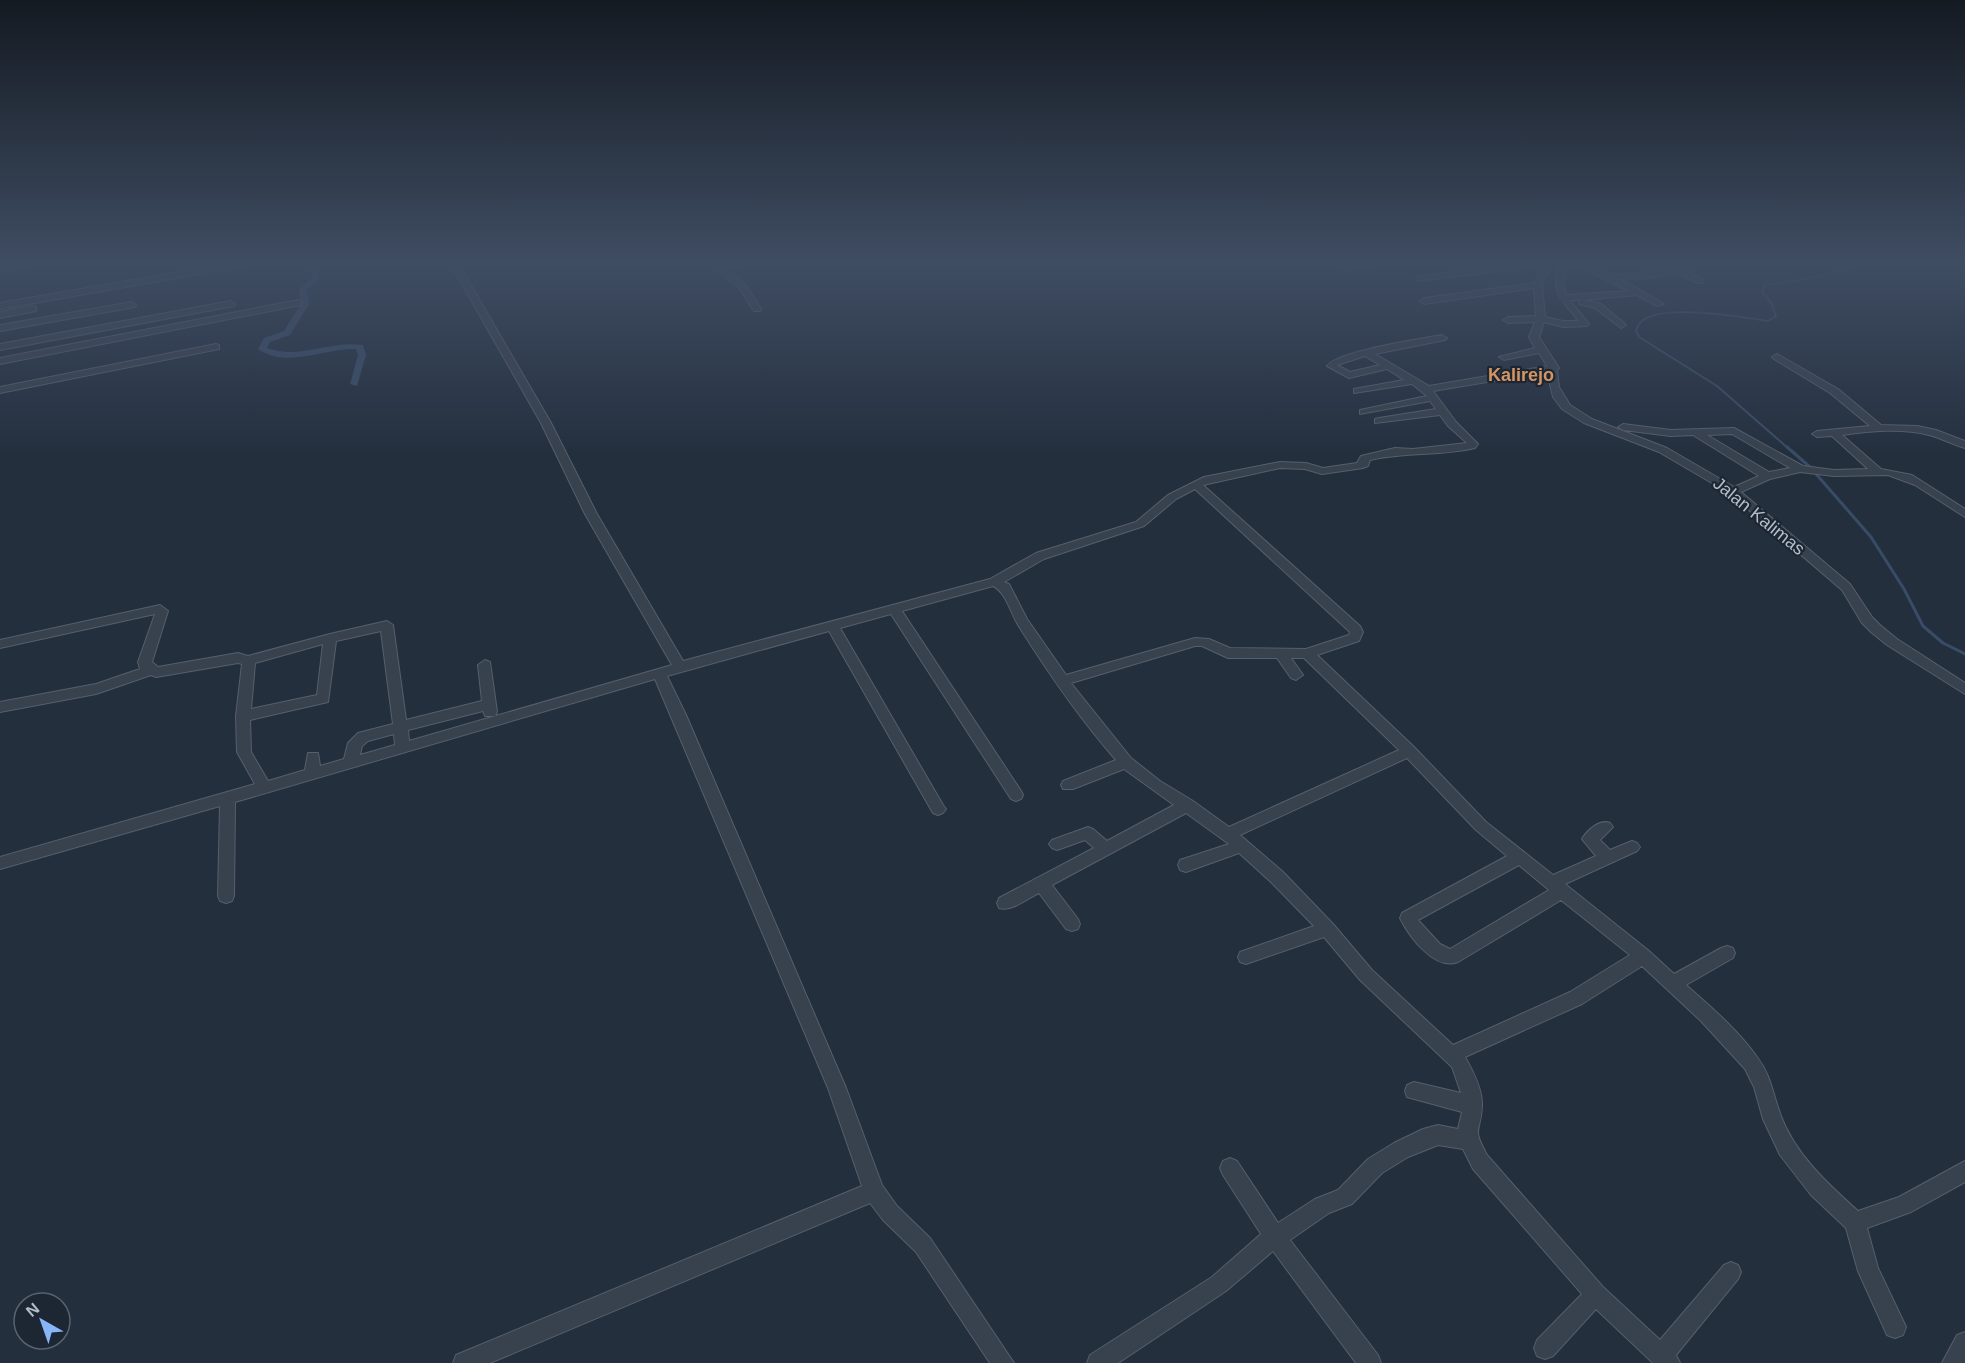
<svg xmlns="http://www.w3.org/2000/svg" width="1965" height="1363" font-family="Arial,sans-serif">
	<rect width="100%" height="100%" fill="#242f3e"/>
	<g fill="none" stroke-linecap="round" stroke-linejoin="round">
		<path stroke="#394c67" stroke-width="2" d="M1789 449 1717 386 1639 337 1636 330C1638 327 1638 324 1641 322 1658 303 1744 317 1768 321L1776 316 1772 304 1762 292 1765 285 1817 277 1869 263"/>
		<path stroke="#394c67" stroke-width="3" d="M1787 447 1810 467 1871 537 1904 589 1923 626 1943 643 1965 654"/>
		<path fill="#394c67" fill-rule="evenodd" d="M297 263H306L319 271V280L307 290 309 304 290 335 270 342 267 348C298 360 331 340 363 345L366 355 357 386 350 384 358 355 356 349C326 348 285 369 258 349L264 338 284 331 301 304 299 289 311 279 312 274Z"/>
		<defs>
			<path id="minor" d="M20 263H39L0 272V266Z
				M231 263 244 264 240 267 0 309V303Z
				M450 263H458L551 423 597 514 683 661 990 579 1036 553 1136 522 1168 495 1204 477 1280 462 1306 463 1323 468 1357 463 1361 456 1395 448 1413 449 1467 443 1448 426 1440 415 1375 423V419L1379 418 1436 409 1430 401 1360 414V410L1427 396 1412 384 1354 393V389L1404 380 1387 369 1349 378 1327 366C1337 351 1421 339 1442 335L1447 338 1445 340 1375 354 1429 386 1547 366 1539 353 1504 360 1499 357 1535 348 1529 337 1535 322 1508 323 1503 320 1508 317 1536 316 1534 288 1424 304 1420 301 1424 298 1535 283 1542 266 1417 281 1416 279 1420 276 1523 263H1551L1542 285 1545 317 1563 321H1578C1562 297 1548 295 1561 263H1569L1563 284 1566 295 1629 291 1572 263H1584L1612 275 1649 272 1676 266 1703 279V283H1697L1675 272 1649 278 1621 279 1664 304 1657 306 1637 295 1584 300 1601 304 1624 323 1626 325 1621 328 1595 308 1579 304 1580 300H1570L1589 324 1587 326 1563 327 1544 322 1539 337 1559 368 1557 370 1559 387 1570 405 1592 419 1667 448 1734 487 1759 476 1693 435 1671 436 1623 430 1618 427 1623 424 1671 430 1734 428 1803 466 1834 470 1868 469 1832 436 1817 437 1812 434 1817 431 1870 426 1830 393 1774 359 1772 357 1777 354 1838 389 1881 425 1917 426 1936 430 1965 441V448C1953 445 1942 438 1929 435 1901 428 1871 431 1842 435L1881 469 1912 475 1965 509V517L1915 485 1888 475 1834 476 1800 472 1770 479 1741 492 1850 584 1872 617 1881 626 1897 639 1965 683V694L1887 645 1871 632 1862 623 1842 590 1729 493 1659 452 1584 423 1562 409 1553 397 1547 372 1433 391 1456 422 1478 444 1475 448C1440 456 1404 452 1370 460L1368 466 1363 468 1322 474 1305 469 1280 468 1203 485 1360 626 1363 632 1359 641 1317 655 1414 747 1486 822 1553 875 1596 856 1582 839C1587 830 1600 819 1610 823L1613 827 1600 840 1610 850 1632 841 1637 843 1640 847 1637 851 1565 884 1649 951 1674 974 1721 948 1727 946 1733 948 1735 953 1733 958 1686 985C1711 1007 1738 1030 1757 1057 1771 1075 1773 1095 1781 1116 1795 1154 1828 1184 1858 1211L1899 1197 1965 1161V1182L1911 1212 1867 1228 1878 1268 1906 1327 1903 1335 1895 1338 1887 1335 1858 1271 1846 1228 1811 1195 1780 1155 1763 1119 1754 1087 1745 1069 1701 1021 1642 966 1582 1004 1465 1057C1473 1071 1483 1090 1482 1106 1481 1133 1471 1126 1487 1155L1603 1287 1660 1340 1724 1265 1731 1262 1738 1265 1741 1272 1738 1279 1676 1355 1680 1363H1653L1596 1309 1553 1356 1545 1359 1537 1356 1534 1348 1537 1340 1582 1294 1473 1169 1463 1149 1438 1145 1408 1157 1382 1173 1352 1204 1329 1213 1290 1240 1378 1355 1381 1363H1356L1273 1251 1226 1291 1118 1363H1087L1090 1355 1212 1277 1261 1234 1223 1175 1220 1168 1223 1161 1230 1158 1237 1161 1278 1223 1315 1199 1338 1190 1368 1159 1394 1143 1423 1129 1438 1125 1458 1129 1462 1112 1407 1097 1405 1091 1407 1085 1414 1082 1461 1093 1452 1067 1360 980 1324 937 1246 964 1240 962 1238 957 1240 952 1314 926 1271 882 1239 853 1186 872 1180 870 1178 865 1180 860 1229 844 1186 813 1052 885 1078 919 1080 924 1078 929 1072 931 1066 929 1039 893C1028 898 1012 912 999 908L997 903 999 898 1094 848 1085 840 1057 850 1052 848 1049 844 1052 840 1088 827 1093 829 1107 841 1174 805 1124 769 1073 789H1063L1061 785 1063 781 1116 760C1080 719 1049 674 1020 628 1011 615 1007 593 993 586L902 611 1021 791 1023 795 1021 799 1016 801 1011 799 891 614 840 628 943 805 946 809 943 813 938 815 933 813 829 631 667 676 686 715 846 1088 882 1185 897 1206 930 1238 1014 1363H990L916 1252 883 1220 870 1203 490 1363H453L456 1355 862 1186 828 1088 655 679 235 802 234 896 232 901 226 903 220 901 218 896 220 806 0 869V857L255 784 237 752 236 716 242 664 238 663 156 677 151 675 96 694 0 712V702L96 684 140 669 138 662 155 614 0 648V640L160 605 168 611 152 662 158 667 238 653 248 656 330 634 387 621 393 625 406 720 482 701 478 665 485 660 490 662 497 712 495 716H485L483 711 408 730 409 741 672 665 585 514 541 423ZM1365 356 1380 365 1350 372 1337 365ZM1732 434 1790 468 1769 472 1707 435ZM1195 489 1350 632 1349 635 1306 649 1230 648 1209 639 1195 638 1066 675 1027 619 1009 584 1004 582 1044 559 1144 526 1176 499ZM381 631 393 724 358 733 348 743 344 759 320 766 318 753H308L305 770 268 781 251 752 250 720 328 702 336 641ZM323 644 317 695 251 709 255 663ZM1195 646H1202L1228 658H1277L1291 678 1296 680 1303 675 1291 658H1304L1399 750 1229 827 1193 801 1160 781 1131 758 1071 683ZM394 734 395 745 360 755 362 746 368 741ZM1407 758 1476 830 1507 856 1402 913 1400 918C1409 936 1434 971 1458 962L1561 900 1630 955 1570 992 1453 1045 1372 970 1333 924 1283 872 1240 835ZM1519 865 1549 890 1450 949 1440 944 1418 920Z
				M712 263 721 265 751 263 726 269 745 284 761 309 760 311H754L739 288 716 270Z
				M1357 263H1379L1347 270 1343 267Z
				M298 300 302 303 301 305 0 364V358Z
				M231 301 235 304 234 306 0 350V344Z
				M132 302 136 305 135 307 0 331V325Z
				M33 306 36 307V311L0 318V312Z
				M216 344 219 345V349L0 393V387Z
				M1965 1332V1363H1942L1957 1335Z"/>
		</defs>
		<use href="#minor" stroke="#565f6c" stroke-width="2"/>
		<use href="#minor" fill="#38414e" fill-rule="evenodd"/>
	</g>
	<linearGradient id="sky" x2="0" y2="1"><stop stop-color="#141a22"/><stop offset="0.58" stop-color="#3f4d63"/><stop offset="1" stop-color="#3f4d63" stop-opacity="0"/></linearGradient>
	<rect width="1965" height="454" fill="url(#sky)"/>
	<g text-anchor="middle" stroke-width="4.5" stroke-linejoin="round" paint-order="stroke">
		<g font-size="18" font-weight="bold" fill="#d59563" stroke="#1d2633">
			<text x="1521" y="381">Kalirejo</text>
		</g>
		<g font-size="18" fill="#b4bcc9" stroke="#1d2633">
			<text transform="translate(1759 516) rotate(39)" y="6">Jalan Kalimas</text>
		</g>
	</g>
	<g transform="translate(42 1321) rotate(320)"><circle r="28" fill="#1d2633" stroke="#59626f" stroke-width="1.5"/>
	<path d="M0-4.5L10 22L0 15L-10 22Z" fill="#8ab4f8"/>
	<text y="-9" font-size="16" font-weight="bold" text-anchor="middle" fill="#b4bcc9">N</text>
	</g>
</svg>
